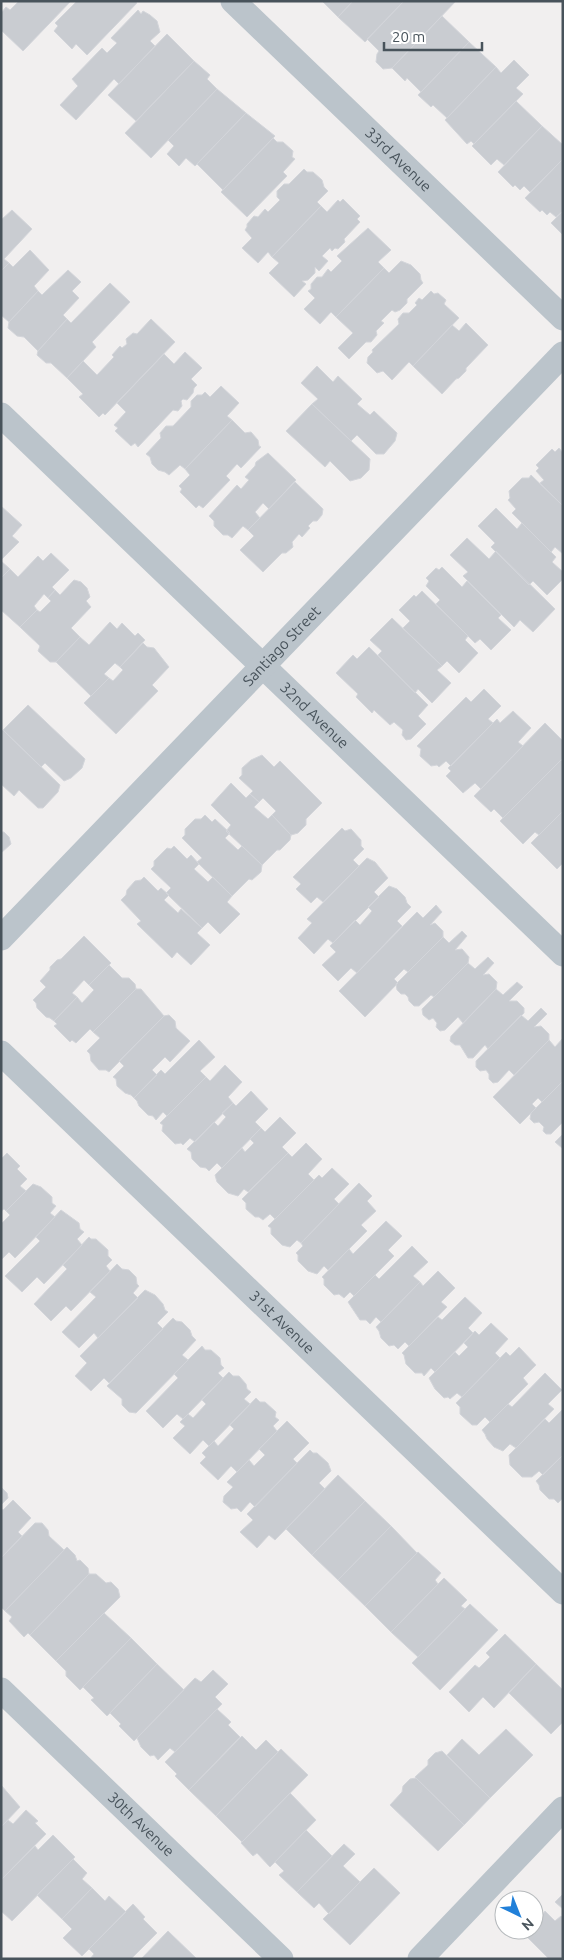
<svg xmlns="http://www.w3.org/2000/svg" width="564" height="1960" font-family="Ubuntu,sans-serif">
	<rect width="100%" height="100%" fill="#f1efef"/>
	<path fill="#c9ccd1" stroke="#d3d5da" d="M17 1H71L23 51 1 30V13L6 7 10 10 18 2Z
		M77 1H135L137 3 87 55 76 44 72 49 54 31 58 26 55 23Z
		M322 1H353L338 17Z
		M353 1H404L365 42 338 17Z
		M404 1H456L392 68 383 69 376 62 377 54 379 51 367 39Z
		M138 10 141 14 143 11 150 15 157 21 160 32 150 41 155 46 119 84 114 79 76 120 60 105 78 86 72 79 102 48 107 53 117 43 111 38Z
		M442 16 469 42 421 92 407 78 405 81 392 68Z
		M167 34 194 61 136 121 108 95Z
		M469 42 496 67 447 118 433 105 431 107 418 95Z
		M514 60 529 75 516 88 523 94 474 144 471 141 467 144 445 120 496 67 501 73Z
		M194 61 210 75 207 79 217 89 151 158 125 133Z
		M217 89 246 113 195 166 186 158 179 166 167 154 174 146 168 140Z
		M516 101 542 126 504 165 497 159 491 165 472 146Z
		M246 113 275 136 223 190 197 164Z
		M542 126 563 145V159L530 192 524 186 520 190 515 185 513 187 498 172Z
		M273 138 277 142H283L293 151 292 157 295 159 283 172 287 176 247 217 221 192Z
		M563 159V211L556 217 550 212 547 215 542 210 540 212 525 198Z
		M304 169 307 172H313L322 180 324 187 328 191 317 202 321 206 272 257 268 252 258 263 242 248 252 238 245 230 247 227V224L254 216 258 217 265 209 268 212 280 200 277 197V191L284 184H289Z
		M343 199 360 216 357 219 360 222 344 239 345 242 338 249 335 248 332 251 330 248 322 256 328 261 319 271 315 267V273L308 280 302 281 306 284 294 297 269 273 279 263 272 257 321 206 327 212 338 200 340 202Z
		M12 210 32 229 4 259 9 263 1 271V220Z
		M563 211V235L551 223Z
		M368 228 391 250 378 262 384 268 336 317 331 312 320 324 304 309 315 298 308 291 311 289V284L317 277H322L328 269 331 272 342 261 337 256Z
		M30 250 49 270 34 286 38 291 9 322 1 315V271L9 263 13 267Z
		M401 261 411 265 420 274 421 280 423 283 407 299V303L400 310 395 312 392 310 381 321 384 323 376 331 377 335 371 342H366L349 359 338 348 353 333 336 317 384 268 389 273Z
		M68 270 81 282 72 291 79 298 63 315 67 319 38 351 24 337 17 336 8 328 9 322 38 291 42 295Z
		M110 283 130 302 92 342 96 347 67 378 51 363H46L37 355 38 351 67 319 71 323Z
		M431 291 434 294 438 293 446 300 444 304 459 318 413 366 409 362 392 380 383 371 377 373 367 363 368 357 373 352 372 350 399 324 398 319 403 313H409L417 305 415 303 419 298 422 300Z
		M151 319 175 342 105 415 103 413 99 417 79 397 83 394 67 378 83 361 97 375 114 357 112 355 120 346 122 348 127 344 126 339 133 333 137 334Z
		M466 323 488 345 466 368V371L459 378 456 379 442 394 413 366 452 325 459 331Z
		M185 352 202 368 191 379 197 385 194 388 193 393 187 400 183 399 181 401 182 406 178 411 173 410 138 447 135 443 131 446 115 431 118 428 114 425 126 412 117 403 164 354 174 364Z
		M317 366 333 382 338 376 362 399 357 404 370 415 374 411 397 433 395 441 384 454H376L357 435 351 441 312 404 318 399 301 383Z
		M221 386 239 403 227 416 232 420 185 469 180 465 169 475 165 472 158 470 152 464 150 457 146 454 161 438 160 433 166 426H173L191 407V401L197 395H202L205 392 210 397Z
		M312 404 370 459 369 470 361 478 350 481 330 461 325 467 286 431Z
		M232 420 245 433 251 432 258 440 259 446 261 447 241 468 237 464 226 476 230 480 203 508 199 505 196 508 180 492 182 489 179 486 190 475 185 469Z
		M559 448 563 453V506L540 483 544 480 536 471 539 468 536 465 552 449 555 452Z
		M268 453 296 480 269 509 263 503 255 512 260 518 248 530 243 526 232 538 228 535H223L214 526V521L209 516 237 485 241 489 249 480 245 477 255 466 256 462Z
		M531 475 563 506V554L555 547 551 552 512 513 516 509 508 500 510 498 509 491 522 478H529Z
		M295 482 323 509 322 515 317 521H313L308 526 310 528 302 537 299 534 292 542 293 547 286 553H282L263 572 240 550 254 536 248 530Z
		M1 506 22 525 12 536 19 542 1 560Z
		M496 508 517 529 522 523 556 557 552 562 563 572V579L547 595 533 581 529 585 491 547 495 543 478 526Z
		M467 538 489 559 496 551 555 609 533 632 520 620 514 627 463 576 468 572 450 555Z
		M51 553 69 570 52 587 55 590 48 598 44 594 34 606 37 610 20 627 1 610V578L10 569 18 577 38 556 43 561Z
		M1 561 10 569 1 578Z
		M442 567 462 587 467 581 501 615 498 618 511 630 491 650 480 639 475 643 436 604 440 600 426 586 429 581 426 578 436 568 439 570Z
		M74 580 81 582 87 588 90 597 86 601 91 607 71 628 80 637 56 662H50L38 651 40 646 20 627 37 610 40 612 51 601 48 598 55 590 60 595Z
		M422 591 468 636 465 640 478 653 459 673 447 661 442 666 403 628 410 621 399 610 414 595 416 597Z
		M392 618 442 666 437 670 451 683 432 703 418 689 415 693 378 655 382 651 370 640Z
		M110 622 117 629 122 623 135 636 138 633 145 640 120 667 115 663 104 674 109 678 91 696 56 662 80 637 89 645Z
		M143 643 147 647 154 648 169 667 152 685 158 691 116 734 84 703 109 678 113 681 123 670 120 667Z
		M369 647 428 705 418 716 426 724 411 739 406 740 402 735 403 730 394 722 390 725 374 710 372 713 356 697 358 694 336 673 353 655 357 659Z
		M484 689 501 706 488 719 493 723 451 766 446 761 439 767 437 765 431 766 420 756 421 749 417 746 466 697 471 702Z
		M28 705 85 759 82 768 71 778 64 781 45 763 41 767 3 730Z
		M513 711 531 728 518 742 523 746 481 789 475 783 463 793 446 776 451 771 448 768 497 719 500 723Z
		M545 723 563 741V758L503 818 494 809 491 812 474 796Z
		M3 730 60 785 58 792 43 808H38L19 790 14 796 1 784V732Z
		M262 755 274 767 280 761 322 803 306 819V825L298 833 291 835 272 815 276 811 263 798 259 802 250 794 253 791 239 778 242 775V768L251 760Z
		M561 760 563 761V811L539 835 535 832 523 844 500 821Z
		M231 783 246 798 250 794 259 802 254 807 268 819 272 815 291 835 290 840 280 850H277L262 865 226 831 231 825 211 805Z
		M563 811V863L557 869 531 843Z
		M205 815 212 822 215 819 230 833 225 838 238 850 242 846 262 865 261 872 252 880 249 879 232 896 197 862 202 858 182 838 185 835V829L195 819H201Z
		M342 828 345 831 351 829 361 840V846L364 849 353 860 359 866 323 902 317 897 311 903 296 889 301 884 293 877Z
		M1 832H4L9 837 11 844 1 853Z
		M174 846 187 859 191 855 199 864 194 869 208 882 213 877 232 896 227 902 240 914 220 934 208 922 202 928 166 893 171 888 151 869 154 866V861L167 848 171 849Z
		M367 858 375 862 388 878 374 892 379 897 333 943 328 939 314 954 298 938 312 923 307 919Z
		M144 877 158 891 161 888 169 895 164 900 178 913 181 909 202 928 197 933 210 945 191 965 177 952 172 958 137 924 141 921 121 900 126 895 127 890 135 881 141 880Z
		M389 886 397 889 405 897 407 903 411 907 397 921 402 926 357 973 351 968 338 981 322 965 336 952 330 946 355 920 360 925 372 911 368 907Z
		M436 905 442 912 430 925 435 923 443 931V937L408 972 404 969 394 979 398 983 365 1017 339 991 417 912 423 918Z
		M462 931 467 936 455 950 462 949 469 957 468 963 434 997 431 995 419 1006H414L409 1001 408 997 405 994H401L397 990 396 984 443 937 449 943Z
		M84 936 111 963 89 985 84 980 72 993 77 997 54 1021 50 1018 46 1017 37 1008 36 1003 33 1000 46 987 40 981 50 970V967L57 960 61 959Z
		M488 957 494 963 483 975 489 974 497 982 496 989 463 1023 458 1017 445 1030 440 1031 436 1027 437 1023 433 1018 429 1020 423 1015 422 1009 468 963 475 969Z
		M109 965 122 978H129L135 984 136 989 93 1032 90 1029 76 1043 72 1040 70 1042 54 1026 57 1024 54 1021 77 997 82 1003 94 990 89 985Z
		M517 982 523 987 509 1001H517L524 1008V1013L488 1049 485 1045 473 1058H468L460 1045H455L450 1041 451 1036 496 989 503 995Z
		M136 989H141L164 1016 109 1072 106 1070H99L91 1061 90 1054 87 1051 100 1038 93 1032Z
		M541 1008 547 1014 534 1027 541 1026 549 1034V1040L514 1075 509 1070 498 1082 493 1083 489 1079V1074L486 1070 480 1071 476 1067V1061L521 1015 528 1021Z
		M169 1015 175 1021 176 1028 190 1041 170 1062 165 1057 152 1070 157 1075 134 1098 131 1095 125 1093 117 1086 116 1079 113 1077 124 1066 119 1061 164 1016Z
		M563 1038V1081L542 1102 538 1098 532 1104 536 1108 520 1124 493 1097 549 1040 555 1047Z
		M199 1040 215 1057 200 1071 206 1077 167 1116 163 1112 156 1120 153 1116 148 1115 139 1106 137 1101 134 1098 161 1070 165 1074Z
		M225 1065 242 1082 228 1097 233 1103 195 1142 190 1138 183 1145 181 1143 175 1144 162 1131 163 1125 160 1123 206 1077 210 1081Z
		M563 1081V1122L551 1134H546L543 1131 544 1127 539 1122 534 1123 530 1119 531 1113Z
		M251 1091 268 1109 255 1122 261 1128 222 1168 217 1163 209 1171 206 1168 200 1167 192 1159 191 1152 187 1149 214 1122 218 1126 226 1117 222 1113 233 1103 236 1106Z
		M280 1117 296 1133 282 1147 288 1153 248 1192 244 1189 238 1196 228 1193 217 1182 215 1175 242 1148 245 1152 254 1143 250 1139 261 1128 265 1132Z
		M563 1134V1148H562L555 1142Z
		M306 1143 322 1159 308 1174 314 1180 275 1219 270 1214 263 1220 259 1217H255L246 1209V1203L242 1199 288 1153 292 1157Z
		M7 1153 20 1166 17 1169 27 1179 20 1186 26 1191 6 1211 4 1209 1 1211V1159Z
		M332 1168 349 1184 334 1199 339 1204 301 1243 297 1240 290 1247 282 1245 271 1234V1228L268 1226 319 1175 322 1178Z
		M359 1183 372 1196 367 1201 376 1211 361 1225 367 1231 328 1270 324 1266 317 1274 308 1271 298 1261V1255L296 1253 303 1246 301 1243Z
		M33 1184 41 1187 52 1197V1203L56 1206 50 1213 55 1217 15 1258 9 1252 1 1260V1224L10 1215 6 1211Z
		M61 1210 79 1223 80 1229 84 1232 77 1239 82 1245 44 1284 37 1277 22 1292 5 1276 40 1241 36 1237Z
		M386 1221 402 1236 388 1250 394 1256 354 1296 350 1292 344 1298 339 1294 334 1295 324 1285V1279L322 1277 349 1249 353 1254Z
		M89 1237 91 1239H96L108 1250V1256L112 1260 106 1266 110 1271 71 1311 66 1306 51 1321 34 1304 67 1269 63 1265Z
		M412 1246 428 1262 413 1276 420 1282 381 1322 376 1317 370 1324 366 1320H360L348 1302 375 1275 379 1279Z
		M117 1264 122 1269 129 1270 136 1277 137 1284 139 1286 133 1293 138 1298 98 1338 94 1333 79 1348 62 1332 96 1297 90 1292Z
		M438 1271 455 1288 441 1302 447 1307 409 1346 405 1342 398 1349 394 1345 389 1346 381 1338 379 1331 376 1327 420 1282 423 1286Z
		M145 1290 155 1295 163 1304 165 1310 168 1312 157 1323 163 1329 109 1383 104 1378 91 1391 75 1376 87 1363 80 1356Z
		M465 1297 482 1313 468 1328 473 1333 435 1372 431 1368 424 1376 422 1373H415L406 1364 404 1355 402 1353 438 1317 442 1320Z
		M173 1318 176 1321 182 1322 190 1330 192 1336 196 1340 182 1355 188 1360 136 1413 129 1412 122 1405V1399L107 1386Z
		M491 1323 508 1339 495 1353 500 1358 462 1397 457 1393 450 1399 448 1397 444 1398 435 1389 429 1378 455 1352 459 1356 468 1347 464 1343 475 1331 479 1335Z
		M202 1346 205 1350H211L220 1358 221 1365 224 1368 218 1373 223 1378 183 1419 177 1414 163 1428 146 1411 178 1378 174 1374Z
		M519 1347 536 1365 523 1378 528 1384 490 1422 485 1417 477 1425H472L460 1414V1407L456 1403 506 1352 510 1356Z
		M229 1372 233 1376H239L246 1384 247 1389 251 1392 244 1399 250 1404 209 1446 203 1440 190 1454 173 1438 185 1426 180 1422 188 1414 193 1418 206 1404 202 1400Z
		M545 1373 562 1390 548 1404 554 1409 516 1448 510 1444 503 1451 494 1447 487 1439 485 1434 482 1430 508 1404 512 1407Z
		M256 1398 260 1402H265L276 1412 275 1417 279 1420 273 1426 277 1431 237 1472 231 1466 218 1480 200 1463 206 1457 202 1453 214 1441 218 1446 234 1429 230 1425Z
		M563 1409V1455L543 1475 539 1471 532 1477H522L510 1465 509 1455 545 1419 549 1423Z
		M287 1421 309 1443 293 1459 297 1463 255 1507 250 1502 241 1512 237 1508 231 1509 223 1502 224 1496 233 1487 227 1482 249 1460 254 1466 265 1455 259 1449Z
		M310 1450 313 1453H317L328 1463 331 1471 319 1483 325 1489 275 1540 269 1535 257 1548 240 1532 253 1520 247 1514Z
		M563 1455V1498L558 1503 554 1499H549L540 1490 539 1485 536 1481Z
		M338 1475 365 1501 312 1555 286 1529Z
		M1 1487 7 1493 8 1498 1 1505Z
		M13 1500 31 1518 18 1532 22 1536 1 1558V1509L3 1510Z
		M365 1501 391 1526 338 1580 312 1555Z
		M35 1523H42L48 1530 49 1536 64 1550 5 1611 1 1607V1558Z
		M391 1526 417 1553 365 1606 338 1580Z
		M67 1547 75 1555 77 1561 80 1560 88 1568 89 1574 30 1635 28 1633 24 1637 9 1621 12 1617 5 1611Z
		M418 1552 441 1573 435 1580 438 1584 391 1632 365 1606Z
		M89 1574H96L106 1583 111 1582 118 1589 120 1597 56 1661 30 1635Z
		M444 1578 467 1600 461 1606 465 1609 418 1657 391 1632Z
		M470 1604 498 1630 440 1690 412 1663Z
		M104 1613 131 1638 80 1690 66 1676V1671L56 1661Z
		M505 1634 536 1664 494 1708 483 1697 469 1712 449 1692 475 1665 479 1668 490 1657 486 1653Z
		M131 1638 157 1664 107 1716 91 1700 94 1698 83 1687Z
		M157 1664 184 1690 134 1741 119 1726 121 1724 110 1713Z
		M536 1664 563 1690V1722L551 1734 509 1693Z
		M213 1670 228 1684 215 1697 222 1704 175 1752 170 1748 158 1760 154 1755 150 1756 141 1747 137 1738 195 1678 201 1682Z
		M217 1709 231 1722 228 1725 240 1737 189 1790 175 1776 177 1774 165 1762Z
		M506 1729 533 1755 490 1798 447 1755 462 1739 479 1755Z
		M242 1736 256 1750 266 1740 278 1752 216 1816 189 1790Z
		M281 1749 308 1775 242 1842 216 1816Z
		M442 1751 490 1798 464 1825 415 1777 428 1765V1760L435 1753Z
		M416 1778 464 1825 438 1851 390 1805 402 1792 403 1786 410 1779Z
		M1 1785 20 1807 1 1827Z
		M290 1793 316 1820 270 1867 257 1853 253 1856 241 1843Z
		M26 1810 38 1821 35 1823 46 1834 1 1880V1827L8 1820 13 1824Z
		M306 1830 332 1856 297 1892 279 1875 284 1871 275 1862Z
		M53 1835 75 1857 12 1921 1 1911V1880L35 1846 38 1850Z
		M344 1844 355 1854 343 1866 360 1882 329 1914 319 1903 314 1908 297 1892Z
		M73 1859 87 1873 82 1879 92 1888 62 1919 37 1895Z
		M374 1868 400 1893 350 1945 323 1919Z
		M92 1888 105 1901 109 1896 126 1912 82 1956 63 1938 72 1929 62 1919Z
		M563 1894V1909L555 1902Z
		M133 1904 145 1917 143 1919 157 1933 131 1959H90L94 1954 89 1949Z
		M535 1911 542 1915 545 1911 555 1921 561 1916 563 1918V1959H549L524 1934 527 1930H534Z
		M168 1931 197 1959H141Z"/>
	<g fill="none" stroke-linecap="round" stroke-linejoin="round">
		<g stroke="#bbc4cb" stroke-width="25">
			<path id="s1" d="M233 1 563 318"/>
			<path id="s2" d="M1 415 563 954"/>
			<path id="s3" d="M1 938 563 354"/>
			<path id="s4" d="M1 1053 563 1592"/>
			<path id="s5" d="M1 1690 281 1959"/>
			<path d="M420 1959 563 1809"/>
		</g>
	</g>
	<g text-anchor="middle" stroke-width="4" stroke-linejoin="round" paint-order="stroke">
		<g font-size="15" fill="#48535b" stroke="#fff">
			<text dy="5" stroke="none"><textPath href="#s1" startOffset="229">33rd Avenue</textPath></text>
			<text dy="5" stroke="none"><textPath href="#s3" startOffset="405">Santiago Street</textPath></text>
			<text dy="5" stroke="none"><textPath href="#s2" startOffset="434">32nd Avenue</textPath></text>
			<text dy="5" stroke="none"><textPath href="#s4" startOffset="389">31st Avenue</textPath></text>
			<text dy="5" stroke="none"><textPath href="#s5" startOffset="194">30th Avenue</textPath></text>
		</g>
	</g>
	<rect width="564" height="1960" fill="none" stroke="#48535b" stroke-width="5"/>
	<g transform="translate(519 1915) rotate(137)"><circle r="24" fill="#ffffff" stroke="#b6babd"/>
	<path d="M0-4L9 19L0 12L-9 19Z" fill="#2180d9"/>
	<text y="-8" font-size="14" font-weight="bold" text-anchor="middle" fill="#48535b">N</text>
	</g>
	<path d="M384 42v8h98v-8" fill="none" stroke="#48535b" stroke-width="2.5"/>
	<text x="392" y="42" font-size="15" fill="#48535b" stroke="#ffffff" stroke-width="4" paint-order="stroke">20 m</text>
</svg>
